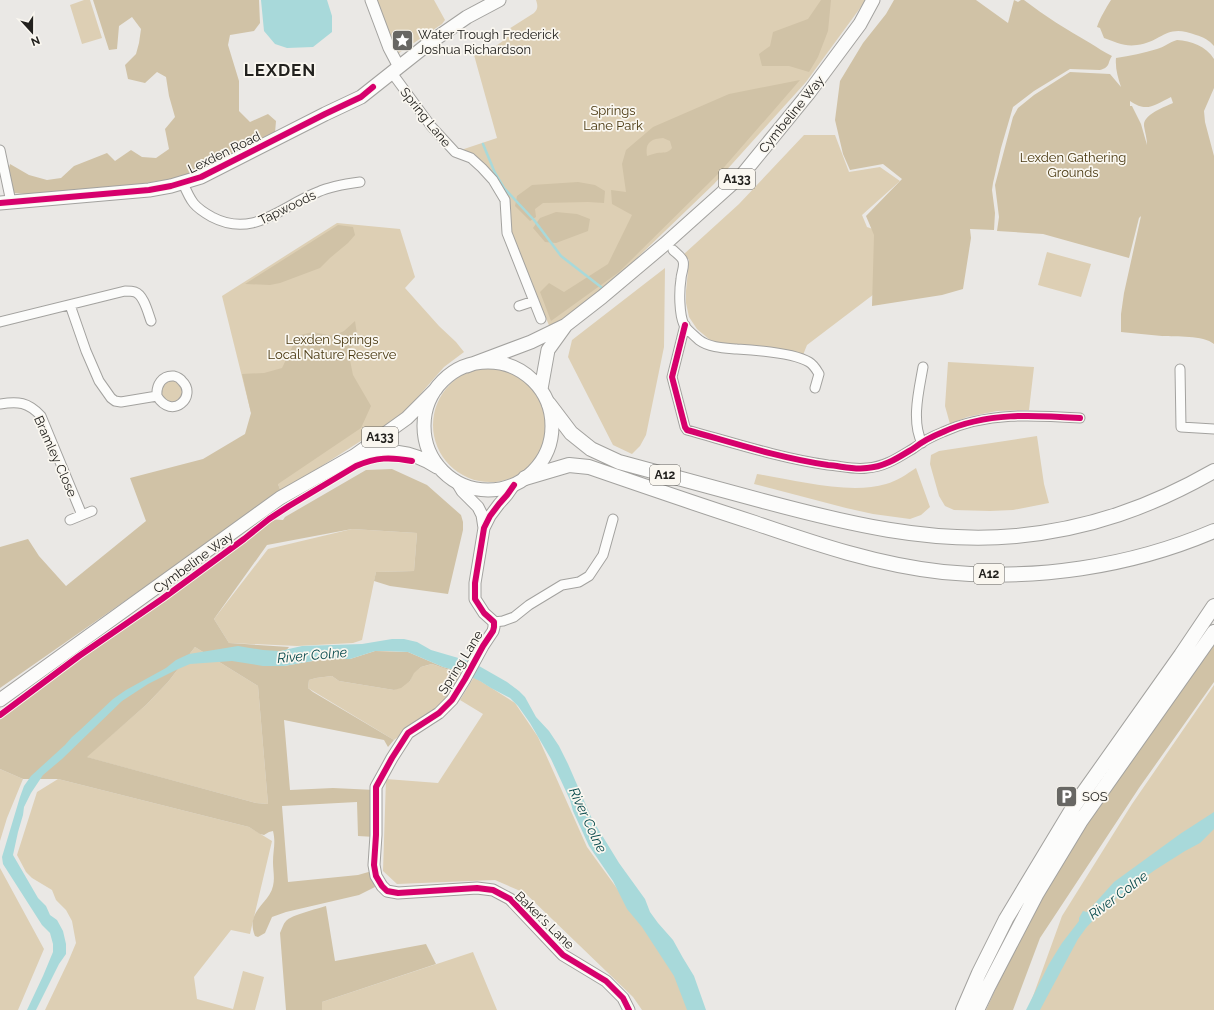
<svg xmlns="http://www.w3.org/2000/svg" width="1214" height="1010" font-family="Raleway,sans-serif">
	<rect width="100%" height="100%" fill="#eae8e5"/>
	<path fill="#ddcfb4" d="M84 0H90L102 38 82 44 70 5Z
		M373 0H434L445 20 442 24 399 53 395 52Z
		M536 0H866L806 82 714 184 612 282 550 328 512 233 507 204 482 167 455 152 497 138 474 55 489 51 507 38 504 32 534 13C538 9 538 6 536 0Z
		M804 135H835L849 172 880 167 900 181 862 215 867 227 896 237 882 288 807 345 803 355 726 345 710 340 697 329 689 317 686 303V291L689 260 684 254 739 204Z
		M337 223 400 229 415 277 405 288 439 326 456 342 464 352 444 367 403 414 281 492 251 413 222 296Z
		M1047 252 1091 264 1081 297 1038 285Z
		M665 268 664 347 646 435 640 446 632 454 613 445 568 357 572 340Z
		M948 362 1034 367 1029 410 997 411 967 417 950 424 945 406Z
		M433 425a57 57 0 1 1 114 0a57 57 0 1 1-114 0Z
		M174 379 185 390 177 404 161 399 162 382Z
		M1037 436 1044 484 1049 503 1013 510 990 511 954 510 945 506 939 496 930 464 931 455 939 451Z
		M916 468 930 507 921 515 910 519 873 514 846 508 754 484 757 474C794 480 850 495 886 484 897 481 907 474 916 468Z
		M352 529 417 533 414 571 376 572 362 640 353 643 297 646 229 643 214 619 268 549Z
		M195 647 258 686 268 804 256 803 86 757 146 705 168 682Z
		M432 664C444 669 453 668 457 682L445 699 431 713 394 740 308 688 309 680 316 678 332 676 339 681 394 690 410 681 413 673 421 667Z
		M474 677 515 703 538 737 587 847 676 970 690 1010H642L633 997 525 893 495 880 397 884 383 871 386 779 438 783 483 714 460 700Z
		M1214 685V1010H1028L1062 916 1132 804Z
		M0 769 23 779 7 818 0 841Z
		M58 779 249 827 272 841 250 934 231 930 194 977 197 999 233 1009 243 971 264 977 255 1010H45L68 962 76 943 72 921 66 910 56 900 52 890 32 878 26 872 17 855 37 792Z
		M0 868 44 949 18 1010H0Z
		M473 952 497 1010H322V1002Z"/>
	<path fill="#d0c2a6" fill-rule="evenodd" d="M93 0H259L260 23 254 31 230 35 228 45 239 81V111L250 122 268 114 276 121 275 133 211 168 176 178 141 184 39 195 12 193 7 175 10 164 29 175 47 180 61 178 74 166 107 153 115 161 131 150 142 157 156 158 169 149 165 129 175 117 169 96 166 77 157 72 145 83 128 79 125 65 136 54 139 43 141 29 132 17 119 26 117 49 109 50Z
		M821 0H831L828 31 818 57 809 72 789 66H762L759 54 770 46 773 32 808 19Z
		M894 0H976L1008 23 1014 0 1018 2 1021 0H1024C1045 16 1067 30 1090 43 1098 48 1104 52 1112 56 1107 63 1111 67 1100 70L1070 69 1034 91 1013 107 1001 148 993 183 992 190 995 213 994 230 970 229 971 238 963 289 942 295 872 306 874 235 866 216 902 179 883 164 850 170 843 154 835 120 840 81 863 43 886 14Z
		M1111 0H1214V46C1209 40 1203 37 1196 35 1165 23 1163 42 1137 45 1125 47 1115 42 1104 38L1100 28 1097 27C1100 18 1106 8 1111 0Z
		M1177 40C1191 41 1206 46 1214 59V88L1204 111 1205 122 1214 156V344C1203 335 1176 337 1162 336 1148 335 1134 333 1121 332V314L1124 293 1141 216 1139 218 1129 258 1043 234 997 231 999 217 995 185 1013 117 1018 108 1034 95 1070 72 1110 74 1121 87C1118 78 1115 68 1116 58 1130 56 1144 53 1157 49 1165 47 1169 42 1177 40ZM1171 97 1173 103C1165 107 1143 114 1144 126 1145 132 1147 139 1147 145L1141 124 1132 106H1130V101C1147 113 1154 105 1171 97Z
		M800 80 719 173 619 272 551 321 540 292 549 283 564 292 608 264 632 215 612 204 611 190 626 192 622 164 626 150 653 127 729 94ZM663 138 670 141 672 148C667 154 663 152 657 153 653 154 650 155 647 156 645 143 650 139 663 138Z
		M578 182 595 185 605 191 604 203 588 202 543 203 535 209 536 217 530 221 515 206 517 196 532 185Z
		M556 212 577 214 590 219 588 231 556 243 545 242 533 228 540 218Z
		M338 225 353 227 355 235 348 243 330 258 320 268 280 283 270 285 245 284Z
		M355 321 358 341 348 350 353 375 371 406 361 428 278 484 281 492 0 688V547L28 539 39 556 66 586 146 521 130 478 203 459 245 434 251 413 242 374 264 373 282 368 294 343 300 335 313 332 333 336 344 331Z
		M392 469 427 485 461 515 463 522V530L448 594 390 586 374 581 376 572 414 571 417 533 352 529 267 545 214 619 229 643 289 647 275 665 284 666 324 659H350L375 651 408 652 443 667 458 671 467 675 457 682 454 674 449 670 432 664 428 665 421 667 414 673 410 681 401 688 394 690 339 681 332 676 316 678 309 680 308 688 313 692 394 740 388 747 384 740 284 720 290 790 333 788 375 790V837L358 836 357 802 282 806 288 882 358 875 372 871 375 887 359 895 286 912 272 917 265 933 258 937 255 936C245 911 269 904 273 886 275 878 273 870 273 862 273 850 276 843 273 831L269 832 264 835 260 834 249 827 58 779H23L0 769V715L269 519 283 520 285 517 366 470ZM195 647 258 686 268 804 256 803 87 757 146 705 168 682Z
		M1214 642V682L1139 788 1040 938 1013 1010H986L1020 936 1098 804Z
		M326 906 335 961 426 944 436 964 322 1002V1010H286L280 933C282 929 283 924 286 921 291 915 317 909 326 906Z"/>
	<path fill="#a8d9da" d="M261 0H327L332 16V32L313 47 287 48 275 44 264 31Z
		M392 639H404L417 642 431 650 472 662 507 682 519 691 525 697 536 717 549 731 559 746 568 764 592 819 619 863 645 899 650 912 658 923 673 940 683 958 694 976 706 1010H687L674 976 642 927 627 909 613 881 589 846 573 811 570 800 551 759 530 723 518 706 510 698 491 688 480 681 458 671 443 667 408 652 387 651H375L350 659H324L284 666H263L232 661 190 664 176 670 148 684 122 701 62 759 43 775 31 793 24 807 23 815 18 832 13 855 38 898 46 906 50 915 57 920 63 931 66 944V954L59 964 36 1010H27L43 976 53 952V944L50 933 42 925 3 864 2 857 20 797 24 786 31 776 65 745 72 737 80 730 113 699 126 690 166 668 176 660 189 654 238 646 263 650 280 651 302 646 362 644Z
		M1214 812V829L1200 843 1185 851 1155 870 1120 895 1106 907 1097 916 1086 928 1078 939 1040 1010H1026L1049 964 1062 943 1079 921V918L1083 911 1087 912 1114 882 1180 834Z"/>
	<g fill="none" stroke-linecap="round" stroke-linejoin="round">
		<path stroke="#a8d9da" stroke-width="2.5" d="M483 144 495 173 504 188 534 220 561 256 601 287"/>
		<defs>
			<path id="minor" d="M392 73 431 126 455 152 471 158 482 168 493 180 505 200 507 233 541 319
				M0 150 11 202
				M183 183C191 202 194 207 212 217 254 239 281 206 318 192 331 186 345 184 360 182
				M673 250C676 253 682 257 683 261 685 267 681 273 681 279 679 291 679 314 684 325 687 330 695 336 699 340 710 348 725 348 737 349 755 350 794 353 809 362 814 365 816 369 819 374L815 388
				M70 305 86 351 99 381 111 398 115 401 121 402 157 396C156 385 162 375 174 376 178 377 180 378 182 381 198 396 172 421 157 396
				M519 306 534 301
				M0 322 125 291C128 291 132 291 135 292 144 295 148 313 151 321
				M685 325 672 377 685 427 687 430C734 443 780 458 828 465 841 466 854 470 867 468 885 467 899 457 914 448 923 441 933 436 943 432 986 412 1034 415 1080 418
				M1180 369 1181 427 1214 429
				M0 404C18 401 28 402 41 416L82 515
				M922 443C911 421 919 390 923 367
				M70 520 92 511
				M494 622 503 621 514 617 529 605 562 585 579 582 589 576 603 555 613 519"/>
			<path id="tertiary" d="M371 0 389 48 399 67
				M456 481 462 491 478 507 482 515 484 528
				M514 485 507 495 499 504 490 516 484 528 475 583V599L484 613 494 622V627L493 631 483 646 465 679 452 700 439 713 408 733 392 758 376 787V835L374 865 376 876 382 886 387 891 398 893 477 888 493 890 510 899 563 955 606 981 623 998 629 1010"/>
			<path id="primary" d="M0 203 149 190 171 186 201 177 325 114 361 97 428 44 467 17 499 0
				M424 426a64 64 0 1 1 128 0a64 64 0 1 1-128 0Z
				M467 366 531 342 566 325 602 297 665 244 742 175 808 94 860 24 873 0
				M541 389 548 350 566 325
				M357 455C389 450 409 449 437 467
				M0 700 280 498 354 456 407 418 436 389"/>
			<path id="trunk" d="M549 404 571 433 591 449 619 462C667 475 715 488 763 501 845 523 930 544 1016 536 1089 529 1151 507 1214 471
				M525 478 569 465 589 467C644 486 699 505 755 523 816 544 878 565 943 572 1034 581 1130 567 1214 531
				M963 1010 979 973 1006 919 1074 806 1181 655 1214 606
				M977 1010 988 987 1037 893 1080 822 1214 632"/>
		</defs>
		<use href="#minor" stroke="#a3a29f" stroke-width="11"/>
		<use href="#tertiary" stroke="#a3a29f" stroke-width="13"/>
		<use href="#primary" stroke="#a3a29f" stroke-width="15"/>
		<use href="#trunk" stroke="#a3a29f" stroke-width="16"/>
		<use href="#minor" stroke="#fcfcfb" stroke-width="9"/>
		<use href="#tertiary" stroke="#fcfcfb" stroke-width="11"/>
		<use href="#primary" stroke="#fcfcfb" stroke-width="13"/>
		<use href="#trunk" stroke="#fcfcfb" stroke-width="14"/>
		<defs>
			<path id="cycleway" d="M0 203 149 190 171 186 201 177 325 114 361 97 373 87
				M685 325 672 377 685 427 687 430C734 443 780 458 828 465 841 466 854 470 867 468 885 467 899 457 914 448 923 441 933 436 943 432 986 412 1034 415 1080 418
				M514 485 507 495 499 504 490 516 484 528 475 583V599L484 613 494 622V627L493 631 483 646 465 679 452 700 439 713 408 733 392 758 376 787V835L374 865 376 876 382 886 387 891 398 893 477 888 493 890 510 899 563 955 606 981 623 998 629 1010
				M0 715 79 656 162 599 244 539 269 519 289 506 356 466C377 457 390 457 412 461"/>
		</defs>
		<use href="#cycleway" stroke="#faf7f0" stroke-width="8"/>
		<use href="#cycleway" stroke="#d6006c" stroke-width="6"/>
	</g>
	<defs>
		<symbol id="sight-square" viewBox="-11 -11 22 22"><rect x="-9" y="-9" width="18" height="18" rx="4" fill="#686764" stroke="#faf7f0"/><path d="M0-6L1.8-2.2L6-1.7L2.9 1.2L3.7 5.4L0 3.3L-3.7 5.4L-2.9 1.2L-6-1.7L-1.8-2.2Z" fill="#fff"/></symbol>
		<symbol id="parking-square" viewBox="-11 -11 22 22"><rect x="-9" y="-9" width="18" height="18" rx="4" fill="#686764" stroke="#faf7f0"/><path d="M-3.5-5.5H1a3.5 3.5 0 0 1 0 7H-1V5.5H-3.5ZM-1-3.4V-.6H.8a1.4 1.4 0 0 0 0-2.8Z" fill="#fff"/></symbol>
	</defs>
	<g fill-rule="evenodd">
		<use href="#sight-square" x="390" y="28" width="25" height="25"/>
		<use href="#parking-square" x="1054" y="784" width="25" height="25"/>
	</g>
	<g text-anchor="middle" stroke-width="3.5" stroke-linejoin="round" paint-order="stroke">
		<g fill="#faf7f0" stroke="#63615d" stroke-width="1">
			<rect x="719" y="169" width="36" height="20" rx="3"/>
			<rect x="362" y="427" width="36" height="20" rx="3"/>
			<rect x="650" y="465" width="30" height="20" rx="3"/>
			<rect x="974" y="564" width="30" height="20" rx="3"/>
		</g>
		<g font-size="12" font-weight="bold" fill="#22211e">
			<text x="737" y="183">A133</text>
			<text x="380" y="441">A133</text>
			<text x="665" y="479">A12</text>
			<text x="989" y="578">A12</text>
		</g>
		<g font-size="13" fill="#22211e" stroke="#faf7f0" text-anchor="start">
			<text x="418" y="39">Water Trough Frederick<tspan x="418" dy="15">Joshua Richardson</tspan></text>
			<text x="1082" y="801">SOS</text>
		</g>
		<g font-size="13" fill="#493810" stroke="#faf7f0">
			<text x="613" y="115">Springs<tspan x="613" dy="15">Lane Park</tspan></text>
			<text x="1073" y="162">Lexden Gathering<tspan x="1073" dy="15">Grounds</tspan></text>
			<text x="332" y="344">Lexden Springs<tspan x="332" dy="15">Local Nature Reserve</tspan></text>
		</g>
		<g font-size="13" fill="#22211e" stroke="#faf7f0">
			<text transform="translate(791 114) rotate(-51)" y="5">Cymbeline Way</text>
			<text transform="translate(426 117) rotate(51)" y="5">Spring Lane</text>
			<text transform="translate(224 152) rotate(-26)" y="5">Lexden Road</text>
			<text transform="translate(287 207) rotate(-26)" y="5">Tapwoods</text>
			<text transform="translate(56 456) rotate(66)" y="5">Bramley Close</text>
			<text transform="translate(193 562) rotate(-36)" y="5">Cymbeline Way</text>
			<text transform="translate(460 662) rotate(-58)" y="5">Spring Lane</text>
			<text transform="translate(545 920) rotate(44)" y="5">Baker's Lane</text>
		</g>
		<g font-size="14" font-style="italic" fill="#084a4d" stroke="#faf7f0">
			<text transform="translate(312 655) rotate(-5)" y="5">River Colne</text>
			<text transform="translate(588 820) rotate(65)" y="5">River Colne</text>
			<text transform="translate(1118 895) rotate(-37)" y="5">River Colne</text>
		</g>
		<g font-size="17" font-weight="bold" letter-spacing="1" fill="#22211e" stroke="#faf7f0">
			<text x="280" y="76">LEXDEN</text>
		</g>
	</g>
	<g transform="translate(32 32) rotate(159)" stroke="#faf7f0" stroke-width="3" paint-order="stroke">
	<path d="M0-3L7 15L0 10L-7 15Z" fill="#22211e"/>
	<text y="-6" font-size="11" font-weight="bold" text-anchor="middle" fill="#22211e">N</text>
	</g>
</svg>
